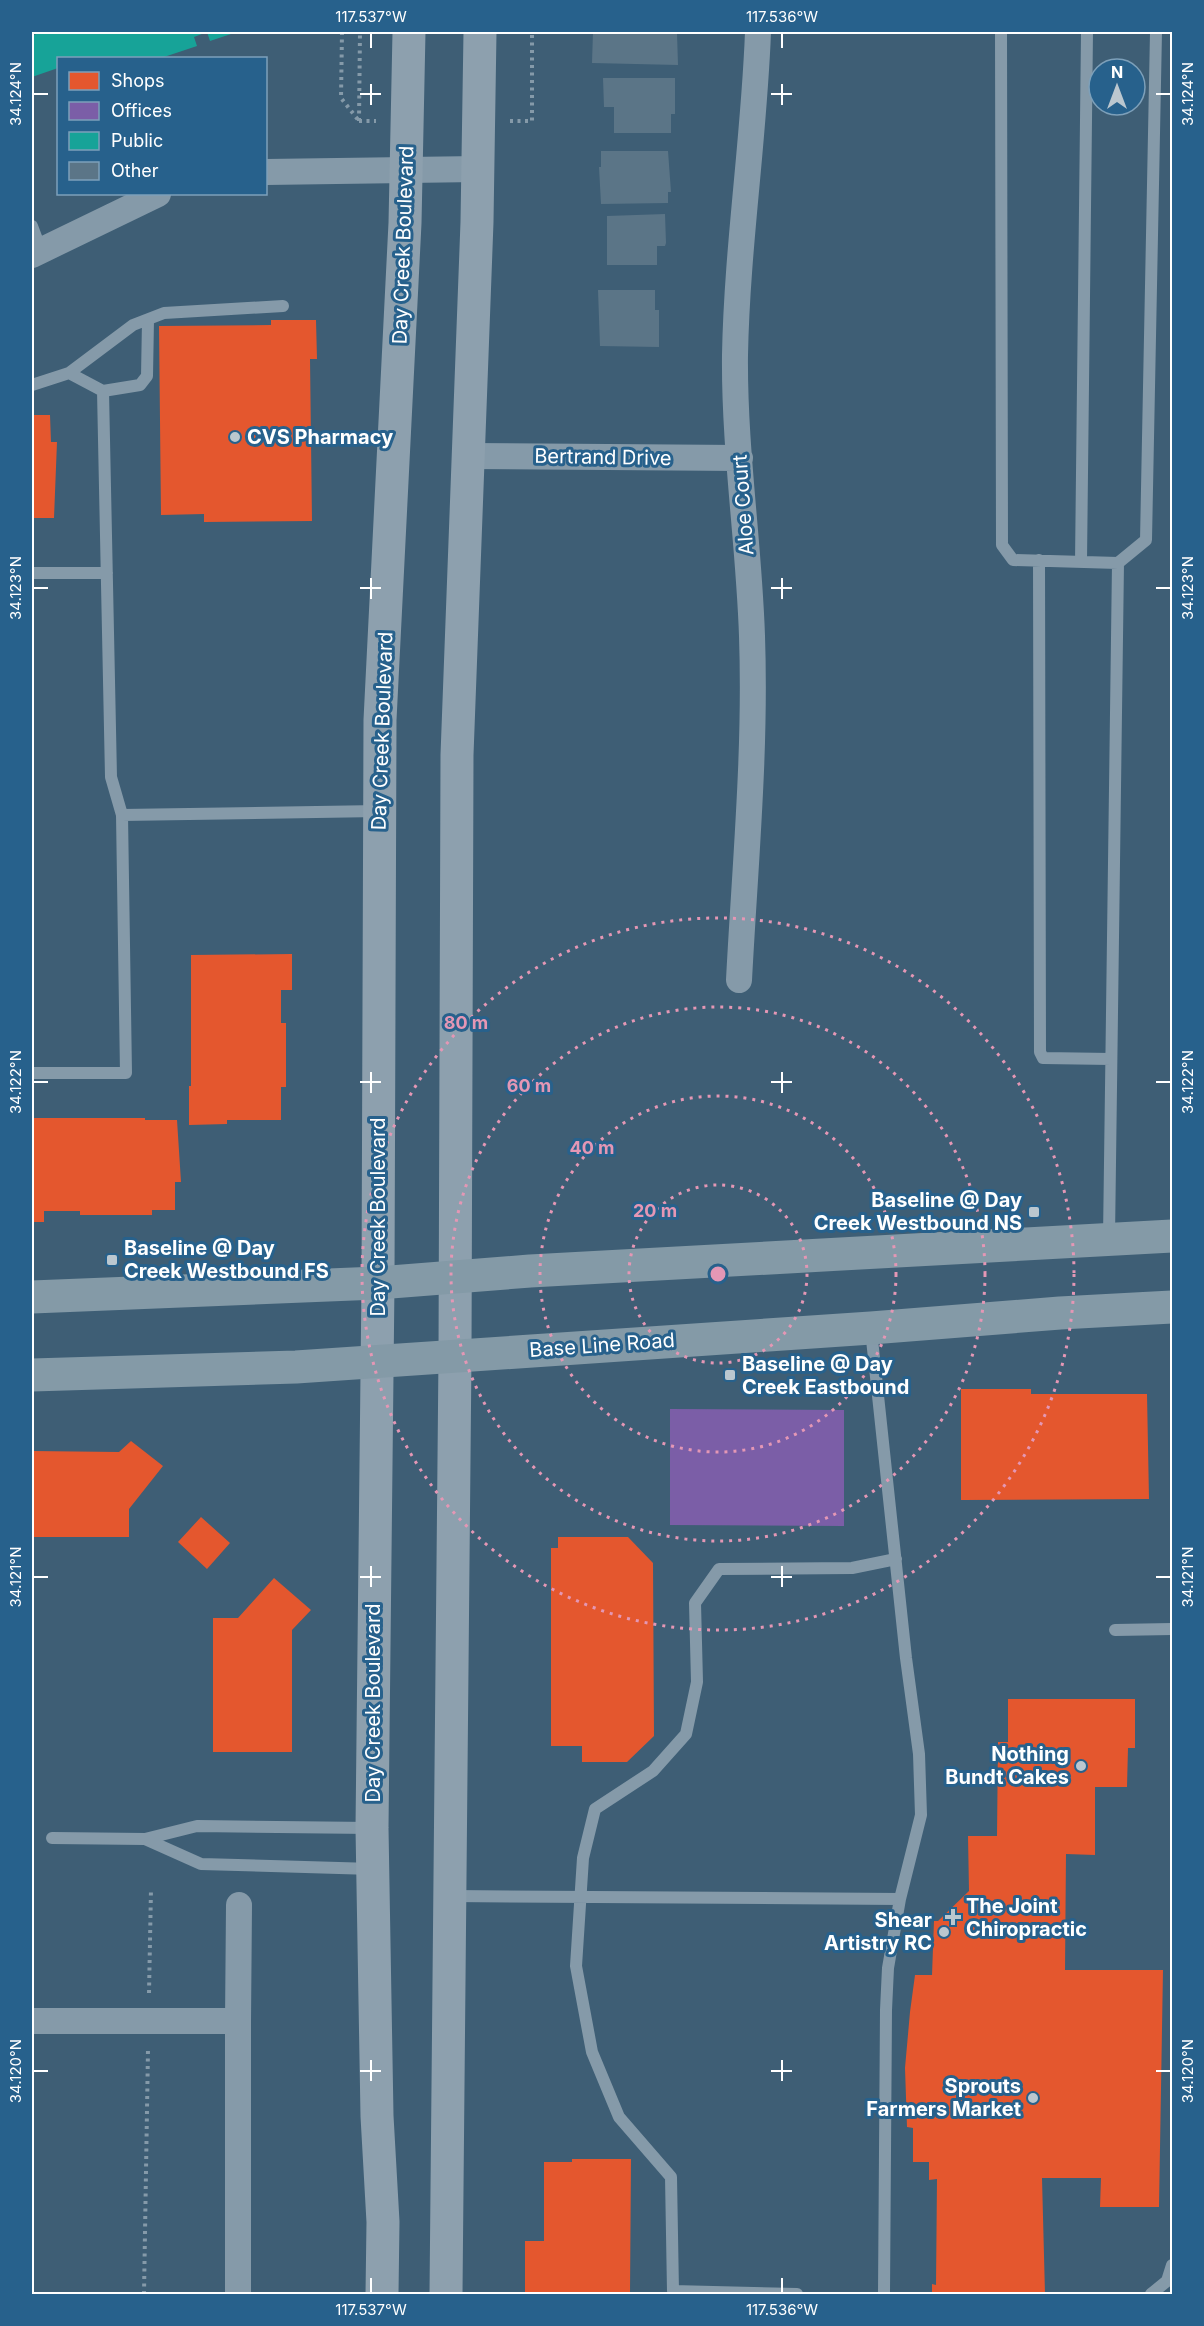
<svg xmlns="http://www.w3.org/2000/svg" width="1204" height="2326" font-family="Inter,sans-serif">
	<rect width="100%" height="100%" fill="#3e5e75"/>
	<path fill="#e4572e" d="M271 320H316L317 359H310L312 521 204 522V514L161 515 159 326 271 325Z
		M32 415H50L51 442H57L54 518H32Z
		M292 954V990H281V1023H286V1087H281V1120H227V1124L189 1125V1086H191V955Z
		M32 1118H145V1120H177L181 1182H175V1210H152V1215H80V1211H44V1222H32Z
		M961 1389H1031V1394H1147L1149 1499 961 1500Z
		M131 1441 163 1466 129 1509V1537H32V1451L119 1452Z
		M201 1517 230 1543 207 1569 178 1542Z
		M558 1537H628L653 1563 654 1736 627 1762H582V1746H551V1548H558Z
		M274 1578 311 1610 292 1630V1752H213V1618H238Z
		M1008 1699H1135V1748H1128L1127 1787H1095V1855L1066 1854 1065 1970H1163L1159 2207H1100L1101 2178H1042L1045 2294H932V2284L936 2285 937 2179 929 2180V2162H913V2128L907 2127 905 2068 910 2012 915 1975H932L934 1921H938L969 1891 968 1836H997L998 1742H1008Z
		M572 2159H631L630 2294H525V2241H544V2162H572Z"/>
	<path fill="#7b5ea7" d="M670 1409 844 1410V1526L670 1525Z"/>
	<path fill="#17a398" d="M40 32H237L210 41 207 32 194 37 197 46 161 58H58V68L32 77V36Z"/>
	<path fill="#5b7587" d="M593 32 677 33 678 65 592 63Z
		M603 78H675V114H671V133H614V107H604Z
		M601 151H668L671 192H668V203L601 204 599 167H601Z
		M665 214 666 243 665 246H657V265H607V216Z
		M598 290H655V310H659V347L600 346Z"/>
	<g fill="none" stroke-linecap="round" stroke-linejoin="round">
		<path stroke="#859aa9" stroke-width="4" stroke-dasharray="3 4.5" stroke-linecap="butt" d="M342 32 341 98 359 121
			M359 121H376
			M359 121 360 32
			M510 121H532V32
			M149 1993 151 1889
			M144 2294 148 2049"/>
		<path stroke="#859aa9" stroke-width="12" d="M1001 32 1002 545 1013 560 1118 563 1146 540 1156 32
			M32 226 41 250
			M69 373 133 325 164 313 283 306
			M32 385 69 373 103 391 140 385 147 376 148 320
			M1039 560 1040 1052 1043 1058 1111 1059
			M1081 562 1087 32
			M32 573H107
			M122 815 379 811
			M32 1073H126L122 815 111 777 103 391
			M1109 1238 1118 563
			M871 1330 906 1658 919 1754 921 1815 900 1899 888 1968 886 2010 884 2294
			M1115 1630 1172 1629
			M52 1838 145 1839 197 1826 371 1828
			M145 1839 201 1864 373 1869
			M451 1896 900 1899
			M797 2294 673 2291 671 2177 619 2117 592 2052 576 1966 583 1858 595 1809 653 1771 686 1734 697 1682 695 1603 719 1569 852 1568 896 1559
			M1151 2294 1167 2281 1172 2265"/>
		<path stroke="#859aa9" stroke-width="26" d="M266 172 478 169
			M32 255 158 194
			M467 456 740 458
			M739 980C745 865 756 751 752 636 749 543 734 449 735 355 737 247 754 140 758 32
			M32 2021H238V2294
			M238 2021 239 1905"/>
		<path stroke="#8da0ae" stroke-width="33" d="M382 2294 383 2222 377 2116 372 1828 378 1283 380 720 405 223 409 32
			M446 2294 455 1355 457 755 477 222 480 32"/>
		<path stroke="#849aa7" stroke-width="33" d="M32 1297 378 1283 530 1271 1172 1236
			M32 1375 296 1367 871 1328 1060 1313 1172 1307"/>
	</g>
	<path fill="none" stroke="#fff" stroke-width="2" d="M371 33V48M782 33V48M371 84V105M782 84V105M33 94H48M360 94H381M771 94H792M1156 94H1171M371 578V599M782 578V599M33 588H48M360 588H381M771 588H792M1156 588H1171M371 1072V1093M782 1072V1093M33 1082H48M360 1082H381M771 1082H792M1156 1082H1171M371 1566V1587M782 1566V1587M33 1577H48M360 1577H381M771 1577H792M1156 1577H1171M371 2060V2081M782 2060V2081M33 2071H48M360 2071H381M771 2071H792M1156 2071H1171M371 2278V2293M782 2278V2293"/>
	<g fill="none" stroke="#e497b5" stroke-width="3" stroke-dasharray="3 6">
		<circle cx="718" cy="1274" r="89"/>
		<circle cx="718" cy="1274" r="178"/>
		<circle cx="718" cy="1274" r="267"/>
		<circle cx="718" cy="1274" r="356"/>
	</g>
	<g fill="#bbc7cf" stroke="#27618c" stroke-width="2">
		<circle cx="235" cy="437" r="6"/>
		<rect x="1028" y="1206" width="12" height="12" rx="3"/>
		<rect x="106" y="1254" width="12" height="12" rx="3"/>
		<rect x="724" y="1369" width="12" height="12" rx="3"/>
		<circle cx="1081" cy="1766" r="6"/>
		<path d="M950 1908h6v6h6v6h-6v6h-6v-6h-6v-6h6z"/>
		<circle cx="944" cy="1932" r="6"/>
		<circle cx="1033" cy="2098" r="6"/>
	</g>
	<g text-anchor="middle" stroke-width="6" stroke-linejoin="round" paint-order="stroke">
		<g font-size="20" fill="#fff" stroke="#27618c">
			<text transform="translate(403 245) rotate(-88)" y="7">Day Creek Boulevard</text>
			<text transform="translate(603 457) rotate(1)" y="7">Bertrand Drive</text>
			<text transform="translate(743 505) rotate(-94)" y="7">Aloe Court</text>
			<text transform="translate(382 731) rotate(-88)" y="7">Day Creek Boulevard</text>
			<text transform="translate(378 1217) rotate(-90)" y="7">Day Creek Boulevard</text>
			<text transform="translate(602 1345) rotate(-4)" y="7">Base Line Road</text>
			<text transform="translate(373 1703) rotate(-90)" y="7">Day Creek Boulevard</text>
		</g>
		<g font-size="20" font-weight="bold" fill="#fff" stroke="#27618c" text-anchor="start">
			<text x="247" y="444">CVS Pharmacy</text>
			<text x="1022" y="1207" text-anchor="end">Baseline @ Day<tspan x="1022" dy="23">Creek Westbound NS</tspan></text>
			<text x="124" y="1255">Baseline @ Day<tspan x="124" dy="23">Creek Westbound FS</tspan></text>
			<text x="742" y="1371">Baseline @ Day<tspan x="742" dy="23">Creek Eastbound</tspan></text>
			<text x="1069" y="1761" text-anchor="end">Nothing<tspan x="1069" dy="23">Bundt Cakes</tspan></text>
			<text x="966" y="1913">The Joint<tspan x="966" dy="23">Chiropractic</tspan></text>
			<text x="932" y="1927" text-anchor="end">Shear<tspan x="932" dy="23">Artistry RC</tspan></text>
			<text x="1021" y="2093" text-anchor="end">Sprouts<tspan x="1021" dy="23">Farmers Market</tspan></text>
		</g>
	</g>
	<circle cx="718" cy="1274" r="9" fill="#e497b5" stroke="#27618c" stroke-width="3"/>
	<g font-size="18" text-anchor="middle" font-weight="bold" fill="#e497b5" stroke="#27618c" stroke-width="6" stroke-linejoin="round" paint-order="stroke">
		<text x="466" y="1029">80 m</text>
		<text x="529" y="1092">60 m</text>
		<text x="592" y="1154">40 m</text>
		<text x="655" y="1217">20 m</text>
	</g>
	<rect width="1204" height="2326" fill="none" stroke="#27618c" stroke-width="66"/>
	<rect x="57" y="57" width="210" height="138" fill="#27618c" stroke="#7da0ba" stroke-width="1.5"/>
	<rect x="69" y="72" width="30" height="18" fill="#e4572e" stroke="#7da0ba" stroke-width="1.5"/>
	<text x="111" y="87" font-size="18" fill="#ffffff">Shops</text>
	<rect x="69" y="102" width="30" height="18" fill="#7b5ea7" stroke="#7da0ba" stroke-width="1.5"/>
	<text x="111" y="117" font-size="18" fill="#ffffff">Offices</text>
	<rect x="69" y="132" width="30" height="18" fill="#17a398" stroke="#7da0ba" stroke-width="1.5"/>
	<text x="111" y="147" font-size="18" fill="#ffffff">Public</text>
	<rect x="69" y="162" width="30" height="18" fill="#5b7587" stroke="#7da0ba" stroke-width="1.5"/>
	<text x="111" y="177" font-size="18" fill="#ffffff">Other</text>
	<g transform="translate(1117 87)"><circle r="28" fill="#27618c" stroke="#7da0ba" stroke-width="1.5"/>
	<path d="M0-4.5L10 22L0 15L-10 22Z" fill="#bbc7cf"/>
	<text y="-9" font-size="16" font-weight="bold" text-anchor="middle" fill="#ffffff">N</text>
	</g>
	<rect x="33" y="33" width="1138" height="2260" fill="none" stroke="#fff" stroke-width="2"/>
	<g font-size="15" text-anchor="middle" fill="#fff">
		<text x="371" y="22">117.537°W</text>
		<text x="782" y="22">117.536°W</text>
		<text transform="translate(16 94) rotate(-90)" y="5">34.124°N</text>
		<text transform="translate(1188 94) rotate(-90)" y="5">34.124°N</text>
		<text transform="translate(16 588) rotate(-90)" y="5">34.123°N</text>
		<text transform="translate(1188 588) rotate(-90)" y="5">34.123°N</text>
		<text transform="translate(16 1082) rotate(-90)" y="5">34.122°N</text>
		<text transform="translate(1188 1082) rotate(-90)" y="5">34.122°N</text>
		<text transform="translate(16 1577) rotate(-90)" y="5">34.121°N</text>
		<text transform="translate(1188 1577) rotate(-90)" y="5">34.121°N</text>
		<text transform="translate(16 2071) rotate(-90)" y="5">34.120°N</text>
		<text transform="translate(1188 2071) rotate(-90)" y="5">34.120°N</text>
		<text x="371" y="2315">117.537°W</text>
		<text x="782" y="2315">117.536°W</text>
	</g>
</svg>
